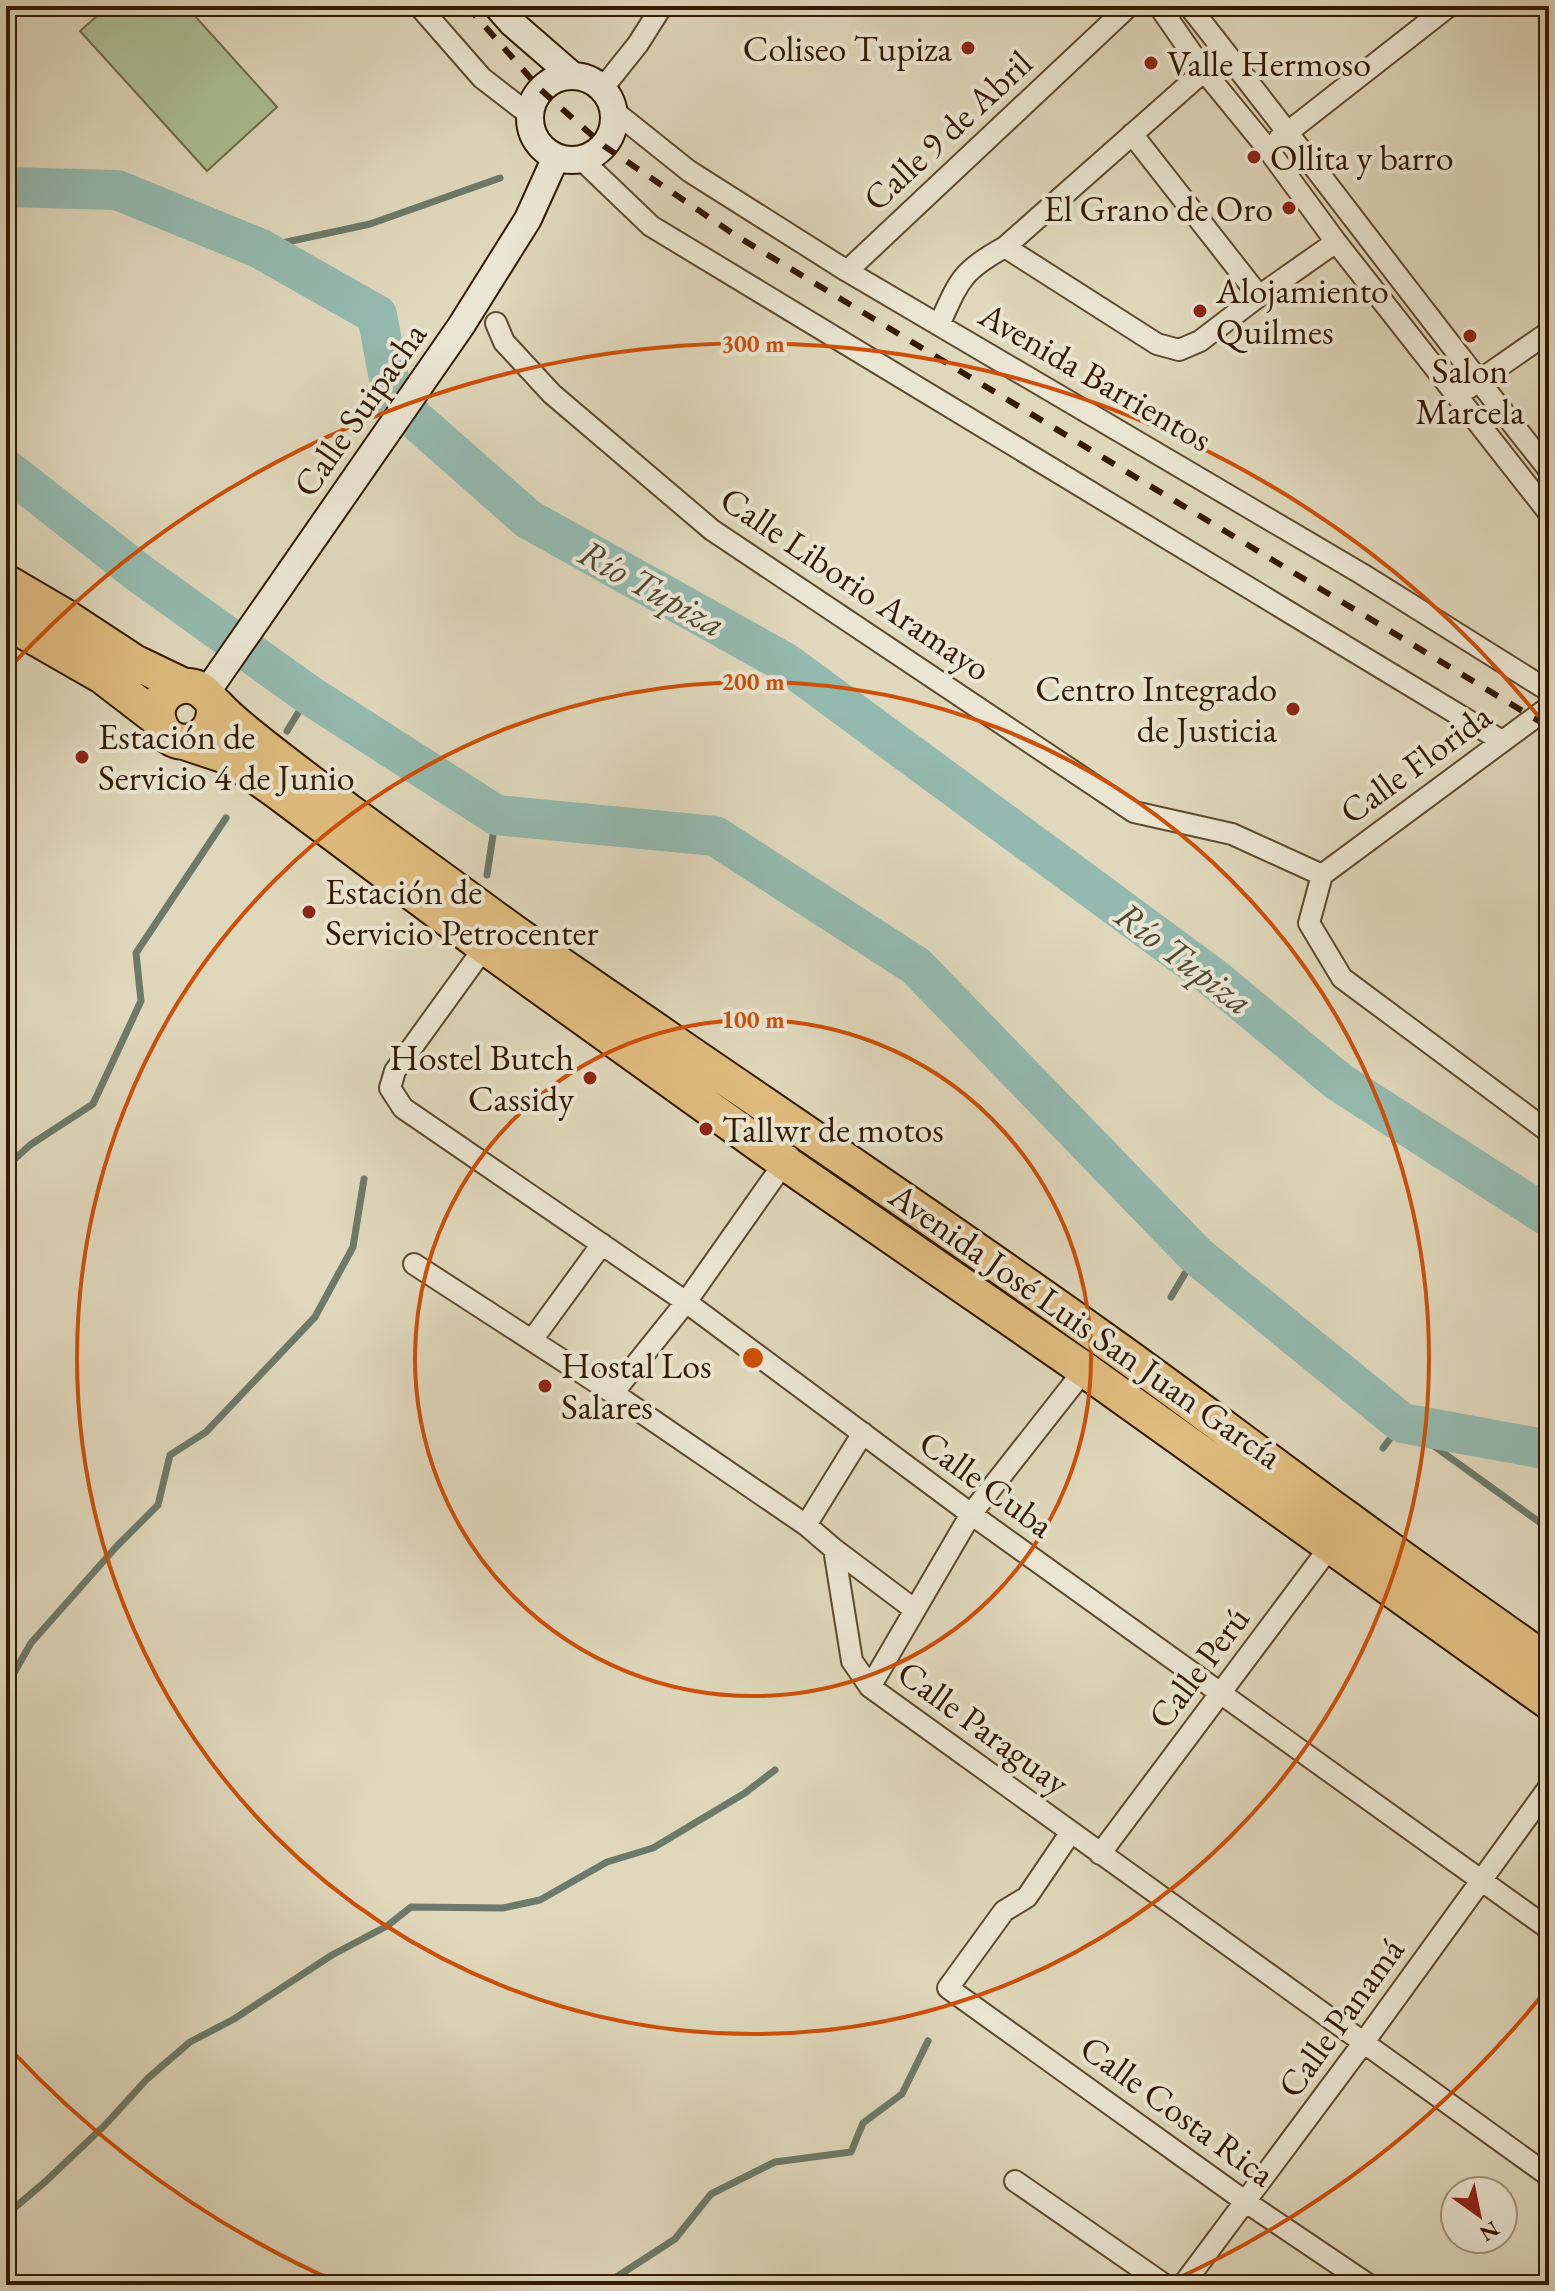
<svg xmlns="http://www.w3.org/2000/svg" width="1555" height="2291" font-family="'EB Garamond',serif">
	<rect width="100%" height="100%" fill="#e0d8bc"/>
	<filter id="stains"><feTurbulence type="fractalNoise" baseFrequency=".0025" numOctaves="4"/><feColorMatrix values="0 0 0 0 .2 0 0 0 0 .09 0 0 0 0 .02 0 0 0 .5 -.17"/></filter>
	<radialGradient id="worn" r=".72"><stop offset=".6" stop-color="#630" stop-opacity="0"/><stop offset="1" stop-color="#630" stop-opacity=".3"/></radialGradient>
	<path fill="#acc096" stroke="#706d4b" stroke-width="2" d="M108 6H186L277 107 207 171 80 31Z"/>
	<g fill="none" stroke-linecap="round" stroke-linejoin="round">
		<path stroke="#6d7a69" stroke-width="7" d="M259 248 370 224 500 178
			M287 731 309 695
			M487 875 496 815
			M6 1167 30 1145 93 1104 141 1001 136 953 226 818
			M1171 1297 1196 1255
			M1383 1448 1402 1423 1549 1529
			M6 1687 31 1643 117 1546 158 1505 170 1455 206 1432 315 1317 353 1247 364 1179
			M6 2215 46 2181 106 2124 147 2079 190 2042 234 2019 332 1955 387 1926 411 1907 503 1908 540 1900 607 1862 653 1848 745 1793 775 1770
			M604 2285 675 2239 711 2194 775 2162 851 2152 863 2123 902 2094 928 2041"/>
		<path stroke="#94baaf" stroke-width="40" d="M6 187 117 190 259 248 377 315 393 400 528 519 786 663 1211 976 1339 1082 1549 1217
			M6 469 139 573 309 695 496 815 715 836 916 966 1196 1255 1402 1423 1549 1450"/>
		<defs>
			<path id="street" d="M419 6 482 78 530 115
				M1159 6 1204 71 1267 148 1336 242 1549 513
				M1189 6C1310 159 1427 317 1549 470
				M602 89 638 44 662 6
				M614 111 689 171 847 271 1362 574 1549 691
				M1132 134 1259 296
				M1279 139 1449 6
				M581 159 651 226 1502 741
				M1005 247 1157 344 1179 350 1200 341 1259 296 1336 242
				M847 271 1129 6
				M496 323 504 342 552 394 712 530 1134 812 1232 834 1322 875 1309 923 1342 978 1549 1132
				M939 325C959 281 961 271 1005 247L1204 71
				M1467 389 1549 332
				M1322 875 1549 707
				M489 941 395 1071 390 1088 403 1108 686 1302 971 1514 1549 1929
				M414 1264 613 1393 806 1525 834 1549 852 1661 870 1687 1549 2176
				M532 1340 602 1244
				M613 1393 686 1302 789 1156
				M806 1525 863 1433
				M834 1549 915 1610
				M870 1687 971 1514 1089 1364
				M1071 1832 1027 1897 1004 1911 948 1988 1246 2202 1369 2285
				M1100 1854 1335 1540
				M1015 2181 1165 2285
				M1183 2285 1364 2042 1549 1787"/>
			<path id="secondary" d="M497 6 512 23 573 76
				M530 118a42 42 0 1 1 84 0a42 42 0 1 1-84 0Z
				M206 693 461 326 528 219 556 157"/>
			<path id="highway" d="M6 582 64 616 134 662 182 685
				M6 621 102 676 158 719
				M213 703C221 743 169 757 159 721 152 699 176 679 197 688 206 692 210 700 217 706 229 719 244 731 258 742 332 801 410 856 486 912 545 956 607 996 667 1038 813 1138 960 1237 1104 1340 1186 1398 1266 1460 1348 1519 1414 1568 1482 1615 1549 1663
				M184 742 229 757 278 792 485 947 784 1162 1085 1370 1549 1702"/>
		</defs>
		<use href="#street" stroke="#5e4a2f" stroke-width="24"/>
		<use href="#secondary" stroke="#331a00" stroke-width="30"/>
		<use href="#highway" stroke="#331a00" stroke-width="38"/>
		<use href="#street" stroke="#ebe6d3" stroke-width="20"/>
		<use href="#secondary" stroke="#ebe6d3" stroke-width="26"/>
		<use href="#highway" stroke="#e0bc7e" stroke-width="34"/>
		<path stroke="#331a00" stroke-width="6" stroke-dasharray="14 14" stroke-linecap="butt" d="M467 6 541 90 604 146 735 235 1549 727"/>
	</g>
	<g fill="none" stroke="#cd500a" stroke-width="4">
		<circle cx="753" cy="1358" r="338"/>
		<circle cx="753" cy="1358" r="676"/>
		<path d="M1547 1989A1014 1014 0 0 1 1165 2284M341 2284A1014 1014 0 0 1 11 2050M11 666A1014 1014 0 0 1 1547 727"/>
	</g>
	<g fill="#8f2418" stroke="#ebe6d3" stroke-width="3">
		<circle cx="968" cy="48" r="8"/>
		<circle cx="1151" cy="63" r="8"/>
		<circle cx="1254" cy="157" r="8"/>
		<circle cx="1289" cy="208" r="8"/>
		<circle cx="1200" cy="311" r="8"/>
		<circle cx="1470" cy="336" r="8"/>
		<circle cx="1293" cy="709" r="8"/>
		<circle cx="82" cy="757" r="8"/>
		<circle cx="309" cy="912" r="8"/>
		<circle cx="590" cy="1078" r="8"/>
		<circle cx="706" cy="1129" r="8"/>
		<circle cx="545" cy="1386" r="8"/>
	</g>
	<g text-anchor="middle" stroke-width="8" stroke-linejoin="round" paint-order="stroke">
		<g font-size="36" fill="#331a00" stroke="#ebe6d3" text-anchor="start">
			<text x="952" y="61" text-anchor="end">Coliseo Tupiza</text>
			<text x="1167" y="76">Valle Hermoso</text>
			<text x="1270" y="170">Ollita y barro</text>
			<text x="1273" y="221" text-anchor="end">El Grano de Oro</text>
			<text x="1216" y="303">Alojamiento<tspan x="1216" dy="41">Quilmes</tspan></text>
			<text x="1470" y="383" text-anchor="middle">Salon<tspan x="1470" dy="41">Marcela</tspan></text>
			<text x="1277" y="701" text-anchor="end">Centro Integrado<tspan x="1277" dy="41">de Justicia</tspan></text>
			<text x="98" y="749">Estación de<tspan x="98" dy="41">Servicio 4 de Junio</tspan></text>
			<text x="325" y="904">Estación de<tspan x="325" dy="41">Servicio Petrocenter</tspan></text>
			<text x="574" y="1070" text-anchor="end">Hostel Butch<tspan x="574" dy="41">Cassidy</tspan></text>
			<text x="722" y="1142">Tallwr de motos</text>
			<text x="561" y="1378">Hostal Los<tspan x="561" dy="41">Salares</tspan></text>
		</g>
		<g font-size="36" fill="#331a00" stroke="#ebe6d3">
			<text transform="translate(947 130) rotate(-43)" y="13">Calle 9 de Abril</text>
			<text transform="translate(1096 376) rotate(30)" y="13">Avenida Barrientos</text>
			<text transform="translate(359 409) rotate(-55)" y="13">Calle Suipacha</text>
			<text transform="translate(856 583) rotate(34)" y="13">Calle Liborio Aramayo</text>
			<text transform="translate(1415 763) rotate(-36)" y="13">Calle Florida</text>
			<text transform="translate(1086 1325) rotate(35)" y="13">Avenida José Luis San Juan García</text>
			<text transform="translate(987 1483) rotate(36)" y="13">Calle Cuba</text>
			<text transform="translate(1198 1667) rotate(-53)" y="13">Calle Perú</text>
			<text transform="translate(984 1727) rotate(36)" y="13">Calle Paraguay</text>
			<text transform="translate(1340 2017) rotate(-54)" y="13">Calle Panamá</text>
			<text transform="translate(1178 2110) rotate(36)" y="13">Calle Costa Rica</text>
		</g>
		<g font-size="38" font-style="italic" fill="#504a35" stroke="#ebe6d3">
			<text transform="translate(652 588) rotate(29)" y="13">Río Tupiza</text>
			<text transform="translate(1184 958) rotate(37)" y="13">Río Tupiza</text>
		</g>
	</g>
	<circle cx="753" cy="1358" r="12" fill="#cd500a" stroke="#ebe6d3" stroke-width="4"/>
	<g font-size="24" text-anchor="middle" font-weight="bold" fill="#cd500a" stroke="#ebe6d3" stroke-width="8" stroke-linejoin="round" paint-order="stroke">
		<text x="753" y="352">300 m</text>
		<text x="753" y="690">200 m</text>
		<text x="753" y="1028">100 m</text>
	</g>
	<rect width="1555" height="2291" fill="none" stroke="#e0d8bc" stroke-width="32"/>
	<rect x="8" y="8" width="1539" height="2275" fill="none" stroke="#331a00" stroke-width="4"/>
	<rect x="16" y="16" width="1523" height="2259" fill="none" stroke="#331a00" stroke-width="2"/>
	<g transform="translate(1479 2215) rotate(147)"><circle r="38" fill="#ebe6d3" stroke="#a1947f" stroke-width="2"/>
	<path d="M0-6L14 30L0 20L-14 30Z" fill="#8f2418"/>
	<text y="-12" font-size="22" font-weight="bold" text-anchor="middle" fill="#331a00">N</text>
	</g>
	<rect width="100%" height="100%" filter="url(#stains)"/>
	<rect width="100%" height="100%" fill="url(#worn)"/>
</svg>
